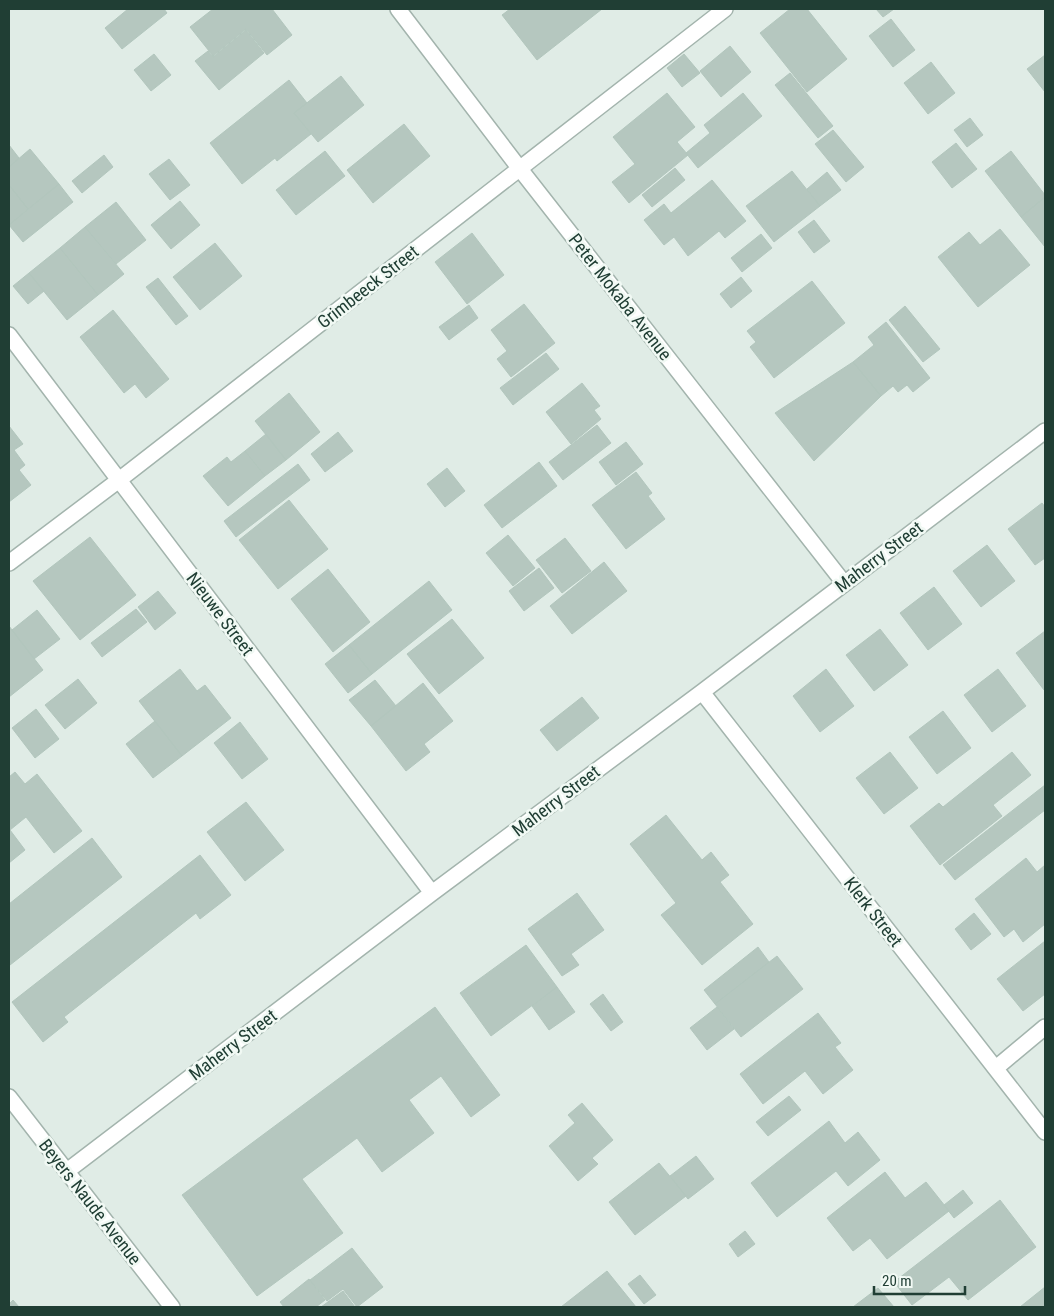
<svg xmlns="http://www.w3.org/2000/svg" width="1054" height="1316" font-family="'Roboto Condensed',sans-serif">
	<rect width="100%" height="100%" fill="#e0ece6"/>
	<path fill="#b5c7bf" stroke="#b2c6bd" d="M128 9H164L167 13 122 49 105 28Z
		M213 9H272L292 35 267 55 246 29 213 56 190 27Z
		M510 9H602L537 60 502 15Z
		M790 9H807L847 59 807 92 760 33Z
		M876 9H894L883 17Z
		M891 19 915 50 893 67 869 36Z
		M246 30 264 53 219 90 195 61 208 51 213 57Z
		M730 46 751 72 721 97 700 71Z
		M154 54 171 75 151 91 134 70Z
		M684 54 700 73 682 87 667 68Z
		M1045 55V92L1027 69Z
		M931 62 955 93 928 114 904 83Z
		M790 73 833 126 818 138 775 85Z
		M341 76 364 105 318 142 294 113Z
		M289 80 307 103 294 113 311 134 277 161 275 158 242 184 210 143Z
		M667 93 695 127 677 142 688 155 629 203 612 182 635 164 613 137Z
		M743 93 762 116 698 168 686 153 710 133 704 125Z
		M970 118 983 135 967 147 954 130Z
		M404 124 430 156 373 203 347 170Z
		M833 130 864 167 846 182 815 144Z
		M956 143 977 169 952 188 932 162Z
		M9 145 19 158 9 167Z
		M30 149 59 184 28 209 9 185V167Z
		M325 151 345 176 296 215 276 190Z
		M1011 151 1045 195V197L1021 217 985 171Z
		M104 155 113 167 82 193 72 181Z
		M169 159 190 185 170 200 149 174Z
		M675 168 685 180 652 207 642 195Z
		M792 171 820 206 774 242 746 206Z
		M827 172 841 190 820 206 807 189Z
		M712 180 746 221 725 238 719 231 688 256 674 237 664 245 644 220 664 204 671 213Z
		M59 184 73 202 23 242 9 225Z
		M9 185 28 209 9 225Z
		M1045 197V247L1021 217Z
		M180 201 200 225 171 249 151 225Z
		M116 202 146 240 116 264 85 227Z
		M814 220 830 241 814 253 798 232Z
		M85 227 124 274 98 295 60 248Z
		M1000 229 1030 265 978 307 938 257 969 232 980 245Z
		M472 233 504 275 467 304 435 262Z
		M761 234 772 248 742 272 731 258Z
		M215 243 242 276 200 310 173 277Z
		M60 248 98 295 67 320 29 273Z
		M29 273 44 291 28 304 13 286Z
		M741 277 752 291 731 308 720 294Z
		M158 278 188 316 176 325 146 287Z
		M812 281 845 323 774 378 750 347 756 342 747 331Z
		M524 304 555 343 511 377 497 359 507 351 491 330Z
		M469 305 478 318 449 340 439 327Z
		M905 306 940 349 923 362 889 320Z
		M113 310 169 379 146 398 135 384 124 393 80 337Z
		M886 322 930 378 913 392 907 385 898 392 893 386 881 396 853 362 874 345 868 337Z
		M546 353 559 369 513 405 500 388Z
		M853 362 881 396 814 461 775 413Z
		M582 383 600 406 594 410 601 419 571 444 546 412Z
		M289 393 320 432 286 460 255 421Z
		M597 425 611 443 563 480 549 462Z
		M9 426 23 444 14 450 25 465 19 470 31 485 9 502Z
		M338 432 353 451 325 472 311 454Z
		M266 434 286 460 265 476 245 451Z
		M626 442 643 464 616 485 599 462Z
		M245 451 265 476 228 506 203 476 227 457 231 462Z
		M539 462 557 486 502 528 484 505Z
		M298 464 310 480 236 537 224 521Z
		M447 468 465 491 445 507 427 484Z
		M636 472 652 493 648 496 665 519 626 549 592 505Z
		M289 500 328 549 278 589 239 540Z
		M1042 503 1045 507V558L1035 565 1008 529Z
		M508 535 535 568 513 586 486 553Z
		M90 537 136 595 80 640 33 581Z
		M565 538 591 571 562 593 536 560Z
		M987 545 1015 581 981 607 953 571Z
		M604 562 627 591 572 634 550 606Z
		M539 568 554 588 524 611 509 591Z
		M328 569 370 622 333 652 291 599Z
		M429 581 452 610 372 674 349 645Z
		M934 587 962 624 928 650 900 613Z
		M158 591 176 613 155 630 138 607Z
		M136 609 147 622 102 657 91 643Z
		M37 610 60 639 34 659 12 630Z
		M452 619 484 658 439 694 407 654Z
		M9 626 43 670 9 697Z
		M880 629 908 665 874 691 846 655Z
		M1045 631V689L1044 690 1016 653Z
		M349 645 372 674 348 693 325 664Z
		M180 669 197 691 205 685 231 718 182 756 139 701Z
		M826 669 854 706 820 732 793 696Z
		M998 669 1026 706 992 732 964 695Z
		M78 679 97 703 65 729 45 705Z
		M375 680 396 706 371 726 349 700Z
		M423 683 453 721 424 744 430 752 406 771 371 726Z
		M582 697 599 718 557 751 540 730Z
		M36 709 59 739 35 758 12 728Z
		M943 711 971 748 937 774 909 737Z
		M155 721 182 756 153 778 126 744Z
		M240 722 268 759 242 779 214 743Z
		M890 752 918 788 884 814 856 778Z
		M1012 752 1031 775 993 805 1002 816 940 865 910 826 939 803 943 807Z
		M15 772 25 784 37 774 82 831 54 853 26 817 10 830 25 850 9 863V777Z
		M1045 785V810L955 880 943 865Z
		M246 802 284 850 245 881 207 832Z
		M666 815 702 860 711 852 729 875 720 882 753 924 702 965 661 915 676 903 630 844Z
		M92 838 122 877 10 965 9 964V904Z
		M200 855 231 895 200 919 196 913 64 1017 68 1022 43 1042 12 1002Z
		M1026 858 1037 872 1045 865V924L1023 942 1014 929 1004 937 975 899Z
		M577 893 604 930 571 954 579 965 562 976 528 929Z
		M974 913 991 934 971 950 955 929Z
		M1045 941V994L1023 1011 997 979Z
		M526 945 557 987 491 1036 460 993Z
		M758 947 769 962 715 1004 704 990Z
		M777 956 803 989 741 1037 715 1004Z
		M557 987 575 1012 549 1030 532 1006Z
		M603 994 623 1022 611 1031 590 1004Z
		M435 1007 500 1095 471 1117 441 1076 409 1100 434 1133 382 1172 357 1138 302 1179 343 1233 257 1296 182 1195Z
		M717 1007 734 1029 707 1050 690 1028Z
		M818 1013 841 1043 835 1047 853 1070 823 1094 805 1071 763 1104 740 1074Z
		M789 1096 801 1110 768 1136 756 1122Z
		M582 1103 613 1140 592 1158 598 1164 578 1181 549 1146 575 1123 568 1115Z
		M829 1121 845 1143 858 1132 880 1160 848 1186 836 1171 777 1217 751 1183Z
		M696 1156 714 1179 688 1199 670 1176Z
		M659 1163 686 1196 635 1235 609 1202Z
		M885 1172 905 1198 926 1182 949 1211 887 1259 870 1238 853 1251 827 1218Z
		M963 1190 973 1203 954 1218 944 1205Z
		M1000 1200 1036 1247 968 1300 949 1277 912 1305 894 1282Z
		M745 1231 755 1244 738 1257 729 1244Z
		M352 1248 383 1287 357 1307 343 1289 327 1301 310 1280Z
		M607 1271 636 1307H561Z
		M640 1275 656 1295 644 1304 628 1284Z
		M309 1279 325 1300 316 1307H284L280 1302Z
		M1045 1287V1307H1020Z
		M878 1288 894 1307H853Z
		M343 1291 355 1307H321Z
		M13 1300 19 1307H9V1304Z"/>
	<g fill="none" stroke-linecap="round" stroke-linejoin="round">
		<defs>
			<path id="minor" d="M398 9 520 169 844 583
				M9 335 432 893
				M9 563 119 480 725 9
				M702 692 1045 1132
				M996 1068 1045 1027
				M9 1097 172 1307
				M67 1171 432 893 702 692 1045 431"/>
		</defs>
		<use href="#minor" stroke="#a3b4ad" stroke-width="18"/>
		<use href="#minor" stroke="#fff" stroke-width="15"/>
	</g>
	<g text-anchor="middle" stroke-width="5" stroke-linejoin="round" paint-order="stroke">
		<g font-size="18" fill="#203e34" stroke="#f1f9f4">
			<text transform="translate(368 287) rotate(-38)" y="6">Grimbeeck Street</text>
			<text transform="translate(620 297) rotate(52)" y="6">Peter Mokaba Avenue</text>
			<text transform="translate(879 557) rotate(-37)" y="6">Maherry Street</text>
			<text transform="translate(220 614) rotate(53)" y="6">Nieuwe Street</text>
			<text transform="translate(556 801) rotate(-37)" y="6">Maherry Street</text>
			<text transform="translate(873 912) rotate(52)" y="6">Klerk Street</text>
			<text transform="translate(233 1045) rotate(-37)" y="6">Maherry Street</text>
			<text transform="translate(90 1202) rotate(52)" y="6">Beyers Naude Avenue</text>
		</g>
	</g>
	<rect width="1054" height="1316" fill="none" stroke="#203e34" stroke-width="20"/>
	<path d="M874 1286v8h91v-8" fill="none" stroke="#203e34" stroke-width="2.5"/>
	<text x="882" y="1286" font-size="15" fill="#203e34" stroke="#f1f9f4" stroke-width="4" paint-order="stroke">20 m</text>
</svg>
